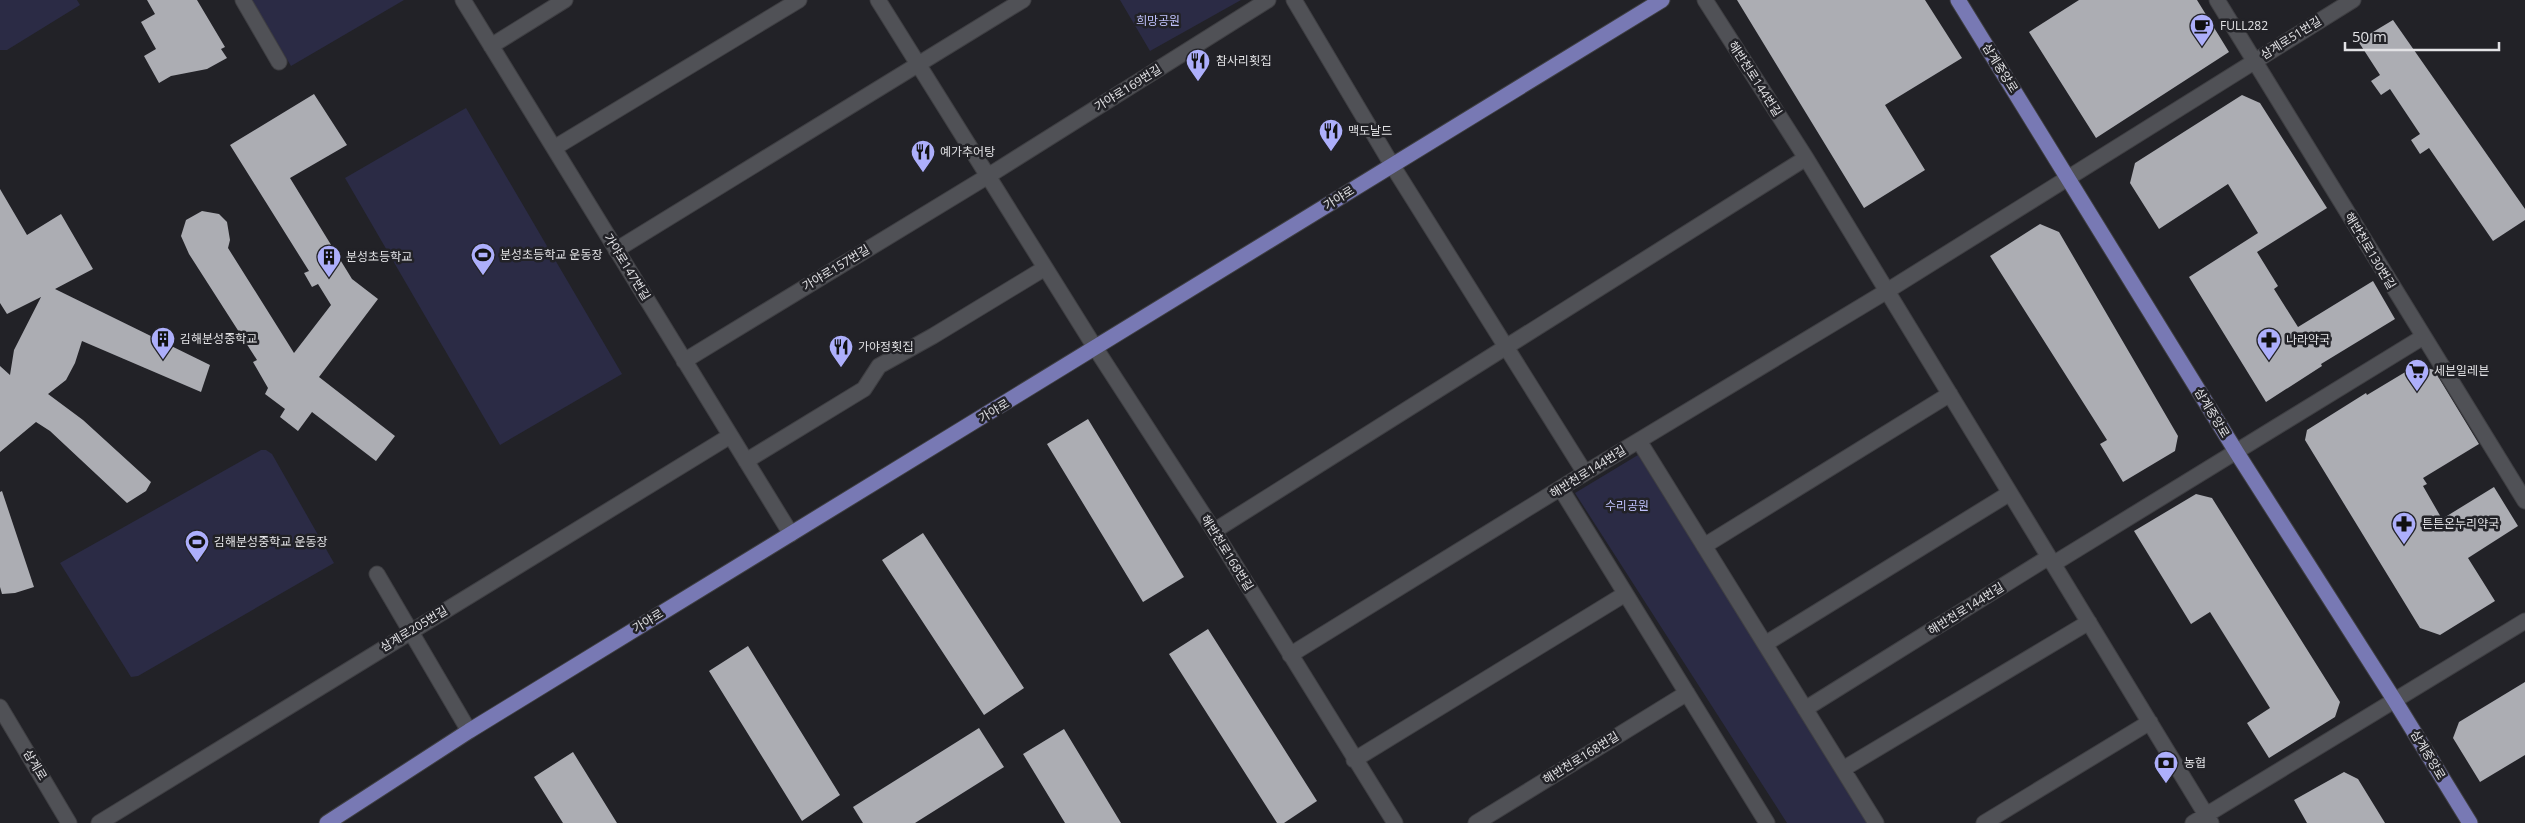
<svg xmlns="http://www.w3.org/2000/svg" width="2525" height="823" font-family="'Open Sans','Noto Sans KR',sans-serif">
	<rect width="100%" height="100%" fill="#222227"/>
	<path fill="#2b2b45" d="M0 0H77L80 5 7 50H0Z
		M252 0H404L291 66Z
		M1120 0H1241L1150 51Z
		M466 108 622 374 500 445 345 178Z
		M261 450H266L272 454 334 563 138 676 131 677 60 563Z
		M1638 455 1870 823H1787L1575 493Z"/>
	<path fill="#acadb3" d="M147 0H197L225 47 221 49 227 58 207 69 171 76 159 83 144 56 156 49 141 22 155 14Z
		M1737 0H1925L1962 58 1885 105 1925 170 1864 208Z
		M2079 0H2197L2229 52 2096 138 2029 32Z
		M2393 20 2525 209V220L2493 241 2429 148 2420 154 2411 140 2420 134 2390 89 2381 95 2371 81 2380 75 2358 41Z
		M314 94 347 145 290 178 352 279 378 299 319 377 395 436 376 461 312 412 298 431 280 417 285 409 265 394 268 388 253 362 257 360 189 254 181 236 186 220 202 211 219 214 227 222 230 240 228 248 294 353 331 305 318 284 312 287 304 273 309 271 230 145Z
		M2242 95 2260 103 2327 208 2257 252 2278 286 2274 289 2298 327 2373 281 2395 319 2321 364 2322 366 2266 402 2189 277 2258 233 2228 184 2159 229 2130 183 2135 163Z
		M0 189 27 235 61 214 93 269 55 289 210 365 201 392 82 341 75 363 66 380 48 394 83 420 151 482 146 491 127 503 50 431 36 422 0 452V366L10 375 14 350 41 297 7 314 0 303Z
		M2040 224 2059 232 2178 436 2175 451 2123 482 2100 444 2107 440 1990 256Z
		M2417 365 2434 370 2479 444 2423 478 2427 484 2423 486 2442 519 2494 487 2518 526 2468 558 2495 601 2440 635 2420 628 2305 440 2307 430 2366 393 2367 395Z
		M1088 419 1184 577 1143 602 1047 444Z
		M2 491 34 587 15 593 2 594 0 587V492Z
		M2196 494 2212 498 2340 702 2335 717 2269 758 2247 723 2270 708 2210 612 2191 624 2134 531Z
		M923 533 1024 688 984 715 882 560Z
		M1208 629 1317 801 1284 823H1277L1169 654Z
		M748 646 840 795 802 821 709 671Z
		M2525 682V755L2480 782 2453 738 2459 722Z
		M979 728 1004 767 915 823H863L853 807Z
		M1064 729 1121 823H1065L1023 754Z
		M573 752 617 823H563L534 777Z
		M2344 772 2358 779 2385 823H2307L2294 800Z"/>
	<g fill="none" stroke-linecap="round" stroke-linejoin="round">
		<defs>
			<path id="minor" d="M243 0 279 62
				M463 0 791 534
				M878 0 1096 349 1214 531 1395 823
				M1294 0 1392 165 1585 473
				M1705 0 1806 158 2211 823
				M2217 0 2525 501
				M491 46 565 0
				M554 148 799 0
				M616 250 1023 0
				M684 361 988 176 1268 0
				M1639 441 1876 823
				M746 461 864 389 879 366 933 336 1045 268
				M1561 489 1767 823
				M1214 531 1806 158
				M1704 546 1950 394
				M2053 564 2423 337
				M377 574 469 731
				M1765 644 2010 493
				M1290 655 1585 473 1887 291 2353 0
				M0 707 69 823
				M1805 709 2049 557
				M1354 760 1625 594
				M1843 769 2089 622
				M99 823 730 436
				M1476 823 1687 693
				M1984 823 2150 722
				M2193 823 2525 621"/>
			<path id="major" d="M1958 0 2237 453 2395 701 2470 823
				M327 823 469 731 1662 0"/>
		</defs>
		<use href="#minor" stroke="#3f3f43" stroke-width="17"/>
		<use href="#major" stroke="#3f3f43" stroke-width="17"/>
		<use href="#minor" stroke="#505156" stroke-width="15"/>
		<use href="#major" stroke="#7879b4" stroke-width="15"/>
	</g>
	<defs>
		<symbol id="cafe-pin" viewBox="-11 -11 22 30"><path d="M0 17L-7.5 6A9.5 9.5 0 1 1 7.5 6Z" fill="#adaffb" stroke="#222227"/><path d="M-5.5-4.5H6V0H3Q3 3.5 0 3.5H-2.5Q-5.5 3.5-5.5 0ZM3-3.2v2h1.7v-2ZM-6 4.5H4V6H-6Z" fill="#111"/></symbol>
		<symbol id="restaurant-pin" viewBox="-11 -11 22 30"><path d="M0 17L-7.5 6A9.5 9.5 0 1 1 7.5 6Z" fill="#adaffb" stroke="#222227"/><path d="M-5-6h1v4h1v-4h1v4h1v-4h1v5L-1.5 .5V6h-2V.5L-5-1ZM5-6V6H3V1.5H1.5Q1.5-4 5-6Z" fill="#111"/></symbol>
		<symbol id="stadium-pin" viewBox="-11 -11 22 30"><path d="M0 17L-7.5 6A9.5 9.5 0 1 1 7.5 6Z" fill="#adaffb" stroke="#222227"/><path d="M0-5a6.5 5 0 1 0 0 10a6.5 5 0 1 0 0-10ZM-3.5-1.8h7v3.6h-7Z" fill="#111"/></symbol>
		<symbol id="building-pin" viewBox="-11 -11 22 30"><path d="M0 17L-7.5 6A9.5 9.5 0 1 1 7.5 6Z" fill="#adaffb" stroke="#222227"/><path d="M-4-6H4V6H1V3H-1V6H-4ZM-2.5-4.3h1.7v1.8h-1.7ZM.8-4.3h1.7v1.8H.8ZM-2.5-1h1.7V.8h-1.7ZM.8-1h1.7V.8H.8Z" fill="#111"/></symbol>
		<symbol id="pharmacy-pin" viewBox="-11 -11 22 30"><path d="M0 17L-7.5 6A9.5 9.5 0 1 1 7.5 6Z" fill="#adaffb" stroke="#222227"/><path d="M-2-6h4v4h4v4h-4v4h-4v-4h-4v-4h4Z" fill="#111"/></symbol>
		<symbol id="supermarket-pin" viewBox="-11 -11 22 30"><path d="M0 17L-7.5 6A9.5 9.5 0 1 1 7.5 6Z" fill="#adaffb" stroke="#222227"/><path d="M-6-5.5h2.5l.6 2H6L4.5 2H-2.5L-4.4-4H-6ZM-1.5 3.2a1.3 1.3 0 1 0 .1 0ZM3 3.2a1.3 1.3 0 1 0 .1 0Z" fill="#111"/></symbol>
		<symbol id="bank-pin" viewBox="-11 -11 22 30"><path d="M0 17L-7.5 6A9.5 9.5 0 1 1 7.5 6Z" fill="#adaffb" stroke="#222227"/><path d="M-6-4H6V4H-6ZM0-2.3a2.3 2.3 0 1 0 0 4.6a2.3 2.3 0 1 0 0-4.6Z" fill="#111"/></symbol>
	</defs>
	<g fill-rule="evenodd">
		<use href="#cafe-pin" x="2188" y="12" width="28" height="38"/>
		<use href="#restaurant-pin" x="1184" y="47" width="28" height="38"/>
		<use href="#restaurant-pin" x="1317" y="117" width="28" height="38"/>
		<use href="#restaurant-pin" x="909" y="138" width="28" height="38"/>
		<use href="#stadium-pin" x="469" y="241" width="28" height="38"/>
		<use href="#building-pin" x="315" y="243" width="28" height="38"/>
		<use href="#building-pin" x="149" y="325" width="28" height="38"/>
		<use href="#pharmacy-pin" x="2255" y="326" width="28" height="38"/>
		<use href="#restaurant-pin" x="827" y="333" width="28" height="38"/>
		<use href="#supermarket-pin" x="2403" y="357" width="28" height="38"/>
		<use href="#pharmacy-pin" x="2390" y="510" width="28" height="38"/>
		<use href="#stadium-pin" x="183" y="528" width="28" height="38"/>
		<use href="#bank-pin" x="2152" y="749" width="28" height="38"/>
	</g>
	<g text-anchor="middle" stroke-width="5" stroke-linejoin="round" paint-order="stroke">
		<g font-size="12" fill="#bfc1fb" stroke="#222227">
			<text x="1158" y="25">희망공원</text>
			<text x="1627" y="510">수리공원</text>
		</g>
		<g font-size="12" fill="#e2e2e5" stroke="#222227" text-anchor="start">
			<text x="2220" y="30">FULL282</text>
			<text x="1216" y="65">참사리횟집</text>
			<text x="1348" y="135">맥도날드</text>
			<text x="940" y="156">예가추어탕</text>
			<text x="500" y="259">분성초등학교 운동장</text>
			<text x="346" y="261">분성초등학교</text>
			<text x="180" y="343">김해분성중학교</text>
			<text x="2286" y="344">나라약국</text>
			<text x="858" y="351">가야정횟집</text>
			<text x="2434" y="375">세븐일레븐</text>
			<text x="2422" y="528">튼튼온누리약국</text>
			<text x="214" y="546">김해분성중학교 운동장</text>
			<text x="2184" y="767">농협</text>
		</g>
		<g font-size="12" fill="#e2e2e5" stroke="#222227">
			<text transform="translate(2291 38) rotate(-32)" y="4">삼계로51번길</text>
			<text transform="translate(2000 68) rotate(58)" y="4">삼계중앙로</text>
			<text transform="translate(1755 79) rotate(57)" y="4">해반천로144번길</text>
			<text transform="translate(1128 88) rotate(-32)" y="4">가야로169번길</text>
			<text transform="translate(1339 198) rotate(-32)" y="4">가야로</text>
			<text transform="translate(2370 251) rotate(59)" y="4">해반천로130번길</text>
			<text transform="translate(627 267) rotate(58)" y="4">가야로147번길</text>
			<text transform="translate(836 268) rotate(-31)" y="4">가야로157번길</text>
			<text transform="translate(994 411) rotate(-31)" y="4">가야로</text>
			<text transform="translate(2212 413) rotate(59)" y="4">삼계중앙로</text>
			<text transform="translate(1588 472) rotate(-32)" y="4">해반천로144번길</text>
			<text transform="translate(1227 553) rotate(58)" y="4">해반천로168번길</text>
			<text transform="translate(1966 609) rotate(-32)" y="4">해반천로144번길</text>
			<text transform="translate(648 621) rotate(-31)" y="4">가야로</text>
			<text transform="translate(414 629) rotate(-31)" y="4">삼계로205번길</text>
			<text transform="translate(2428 755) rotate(59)" y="4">삼계중앙로</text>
			<text transform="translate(1581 758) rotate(-32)" y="4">해반천로168번길</text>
			<text transform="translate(35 765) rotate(59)" y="4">삼계로</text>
		</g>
	</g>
	<path d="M2345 42v8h154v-8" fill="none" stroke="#e2e2e5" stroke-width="2.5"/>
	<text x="2352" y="42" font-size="15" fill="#e2e2e5" stroke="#222227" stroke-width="4" paint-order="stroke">50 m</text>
</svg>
